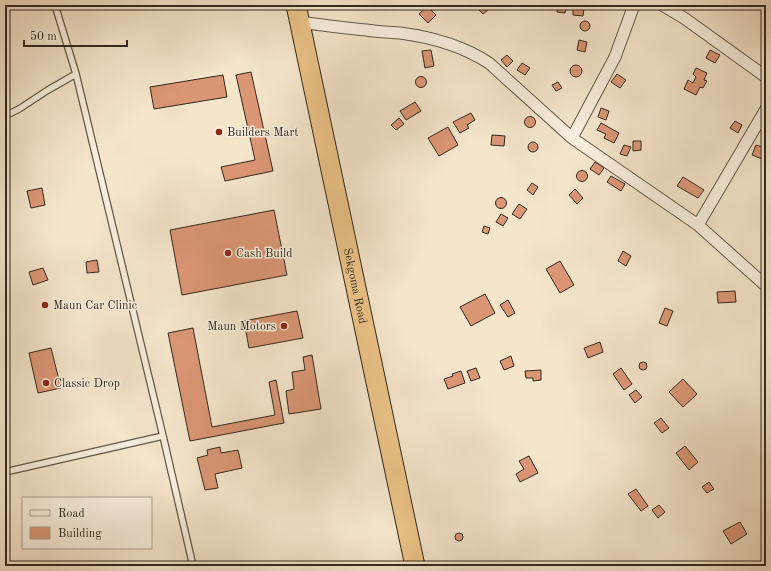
<svg xmlns="http://www.w3.org/2000/svg" width="771" height="571" font-family="'Old Standard TT',serif">
	<rect width="100%" height="100%" fill="#f4e5cb"/>
	<filter id="stains"><feTurbulence type="fractalNoise" baseFrequency=".005" numOctaves="4"/><feColorMatrix values="0 0 0 0 .2 0 0 0 0 .09 0 0 0 0 .02 0 0 0 .5 -.17"/></filter>
	<radialGradient id="worn" r=".72"><stop offset=".6" stop-color="#630" stop-opacity="0"/><stop offset="1" stop-color="#630" stop-opacity=".3"/></radialGradient>
	<path fill="#db9676" stroke="#33291d" d="M484 5 488 10 483 14 479 10Z
		M558 5 566 6 565 13 557 12Z
		M427 6 436 15 428 23 419 14Z
		M573 7 584 8 583 16 573 15Z
		M580 26a5 5 0 1 1 10 0a5 5 0 1 1-10 0Z
		M579 40 587 42 585 52 577 50Z
		M431 50 434 66 425 68 422 51Z
		M710 50 720 55 715 63 706 58Z
		M507 55 513 61 507 67 501 60Z
		M522 63 530 68 525 75 517 70Z
		M570 71a6 6 0 1 1 12 0a6 6 0 1 1-12 0Z
		M696 68 707 73 704 80 707 81 703 88 700 87 696 95 684 89 688 80 693 83 696 77 693 74Z
		M251 72 273 171 225 181 221 167 255 160 236 75Z
		M617 74 626 80 620 88 611 82Z
		M223 75 227 97 154 109 150 87Z
		M415.5 82a5.5 5.5 0 1 1 11 0a5.5 5.5 0 1 1-11 0Z
		M558 82 562 88 556 91 552 85Z
		M415 102 421 111 406 120 400 111Z
		M601 108 609 111 606 120 598 117Z
		M471 113 475 120 467 125 469 128 460 133 453 122Z
		M524.5 122a5.5 5.5 0 1 1 11 0a5.5 5.5 0 1 1-11 0Z
		M399 118 404 124 396 130 391 125Z
		M735 121 742 125 738 133 730 128Z
		M601 123 619 133 614 143 604 138 606 134 597 130Z
		M448 127 458 145 439 156 428 138Z
		M492 135 505 136 504 146 491 145Z
		M633 141H641V150L633 151Z
		M528 147a5 5 0 1 1 10 0a5 5 0 1 1-10 0Z
		M624 145 631 147 627 156 620 154Z
		M756 145 766 148 762 159 752 155Z
		M595 162 604 168 599 175 590 169Z
		M576.5 176a5.5 5.5 0 1 1 11 0a5.5 5.5 0 1 1-11 0Z
		M611 176 625 184 621 191 607 182Z
		M683 177 704 190 698 198 677 186Z
		M532 183 538 187 533 195 527 190Z
		M42 188 45 205 31 208 27 191Z
		M575 189 583 198 577 204 569 195Z
		M495.5 203a5.5 5.5 0 1 1 11 0a5.5 5.5 0 1 1-11 0Z
		M519 204 527 209 520 219 512 214Z
		M274 210 287 275 182 295 170 230Z
		M501 214 508 218 503 226 496 222Z
		M484 226 490 228 488 234 482 232Z
		M623 251 631 256 626 266 618 261Z
		M97 260 99 272 87 273 86 262Z
		M560 261 574 285 560 293 546 269Z
		M43 268 48 280 33 285 29 272Z
		M735 291 736 302 718 303 717 292Z
		M485 294 495 313 471 326 460 307Z
		M508 300 515 313 508 317 500 305Z
		M665 308 673 311 667 326 659 323Z
		M297 311 303 338 249 348 244 321Z
		M193 328 212 427 275 415 269 382 276 380 284 423 190 441 168 333Z
		M600 342 603 352 588 358 584 348Z
		M51 348 61 388 38 393 29 353Z
		M312 355 321 409 289 414 286 391 294 389 292 372 305 370 303 357Z
		M511 356 514 366 504 370 500 361Z
		M639 366a4 4 0 1 1 8 0a4 4 0 1 1-8 0Z
		M476 368 480 378 471 381 467 371Z
		M621 368 632 384 624 390 613 374Z
		M541 370V380L533 381V378H526L525 371Z
		M461 371 465 383 448 389 444 379 453 376 452 374Z
		M683 379 697 394 683 407 669 392Z
		M636 390 642 397 635 403 629 395Z
		M661 418 669 428 662 433 654 423Z
		M685 446 698 462 689 470 676 453Z
		M220 447 221 453 238 450 242 468 215 474 218 488 205 490 197 458 208 455 207 450Z
		M529 456 538 473 520 482 516 474 524 469 519 461Z
		M709 482 714 489 707 493 702 487Z
		M636 489 648 506 641 511 628 494Z
		M659 505 665 512 658 518 652 510Z
		M740 522 747 534 731 544 723 531Z
		M455 537a4 4 0 1 1 8 0a4 4 0 1 1-8 0Z"/>
	<g fill="none" stroke-linecap="round" stroke-linejoin="round">
		<defs>
			<path id="service" d="M55 5 76 74 163 436 193 566
				M5 116 19 109 48 90 76 74
				M5 472 163 436"/>
			<path id="minor" d="M662 5 684 18 766 77
				M300 22C322 25 344 28 366 30 378 32 389 32 400 33 431 37 463 46 489 63L572 138 698 225 766 286
				M572 138 615 57 634 5
				M698 225 766 109"/>
			<g id="trunk">
				<path id="s1" d="M296 5 415 566"/>
			</g>
		</defs>
		<use href="#service" stroke="#635848" stroke-width="8"/>
		<use href="#minor" stroke="#635848" stroke-width="13"/>
		<use href="#trunk" stroke="#33291d" stroke-width="21"/>
		<use href="#service" stroke="#f8eedd" stroke-width="5.5"/>
		<use href="#minor" stroke="#f8eedd" stroke-width="11"/>
		<use href="#trunk" stroke="#eac286" stroke-width="19"/>
	</g>
	<g fill="#8f2418" stroke="#f8eedd" stroke-width="1.5">
		<circle cx="219" cy="132" r="4"/>
		<circle cx="228" cy="253" r="4"/>
		<circle cx="45" cy="305" r="4"/>
		<circle cx="284" cy="326" r="4"/>
		<circle cx="46" cy="383" r="4"/>
	</g>
	<g text-anchor="middle" stroke-width="3" stroke-linejoin="round" paint-order="stroke">
		<g font-size="12" fill="#33291d" stroke="#f8eedd" text-anchor="start">
			<text x="227" y="136">Builders Mart</text>
			<text x="236" y="257">Cash Build</text>
			<text x="53" y="309">Maun Car Clinic</text>
			<text x="276" y="330" text-anchor="end">Maun Motors</text>
			<text x="54" y="387">Classic Drop</text>
		</g>
		<g font-size="12" fill="#33291d" stroke="#f8eedd">
			<text dy="4" stroke="none"><textPath href="#s1" startOffset="287">Sekgoma Road</textPath></text>
		</g>
	</g>
	<rect width="771" height="571" fill="none" stroke="#f4e5cb" stroke-width="20"/>
	<rect x="6" y="6" width="759" height="559" fill="none" stroke="#33291d" stroke-width="2"/>
	<rect x="10" y="10" width="751" height="551" fill="none" stroke="#33291d"/>
	<rect x="22" y="497" width="130" height="52" fill="#f8eedd" stroke="#a99f90"/>
	<rect x="30" y="510" width="20" height="6" fill="#f8eedd" stroke="#a99f90"/>
	<text x="58" y="517" font-size="12" fill="#33291d">Road</text>
	<rect x="30" y="527" width="20" height="12" fill="#db9676" stroke="#a99f90"/>
	<text x="58" y="537" font-size="12" fill="#33291d">Building</text>
	<path d="M24 40v6h103v-6" fill="none" stroke="#33291d" stroke-width="2"/>
	<text x="30" y="40" font-size="12" fill="#33291d" stroke="#f8eedd" stroke-width="3" paint-order="stroke">50 m</text>
	<rect width="100%" height="100%" filter="url(#stains)"/>
	<rect width="100%" height="100%" fill="url(#worn)"/>
</svg>
